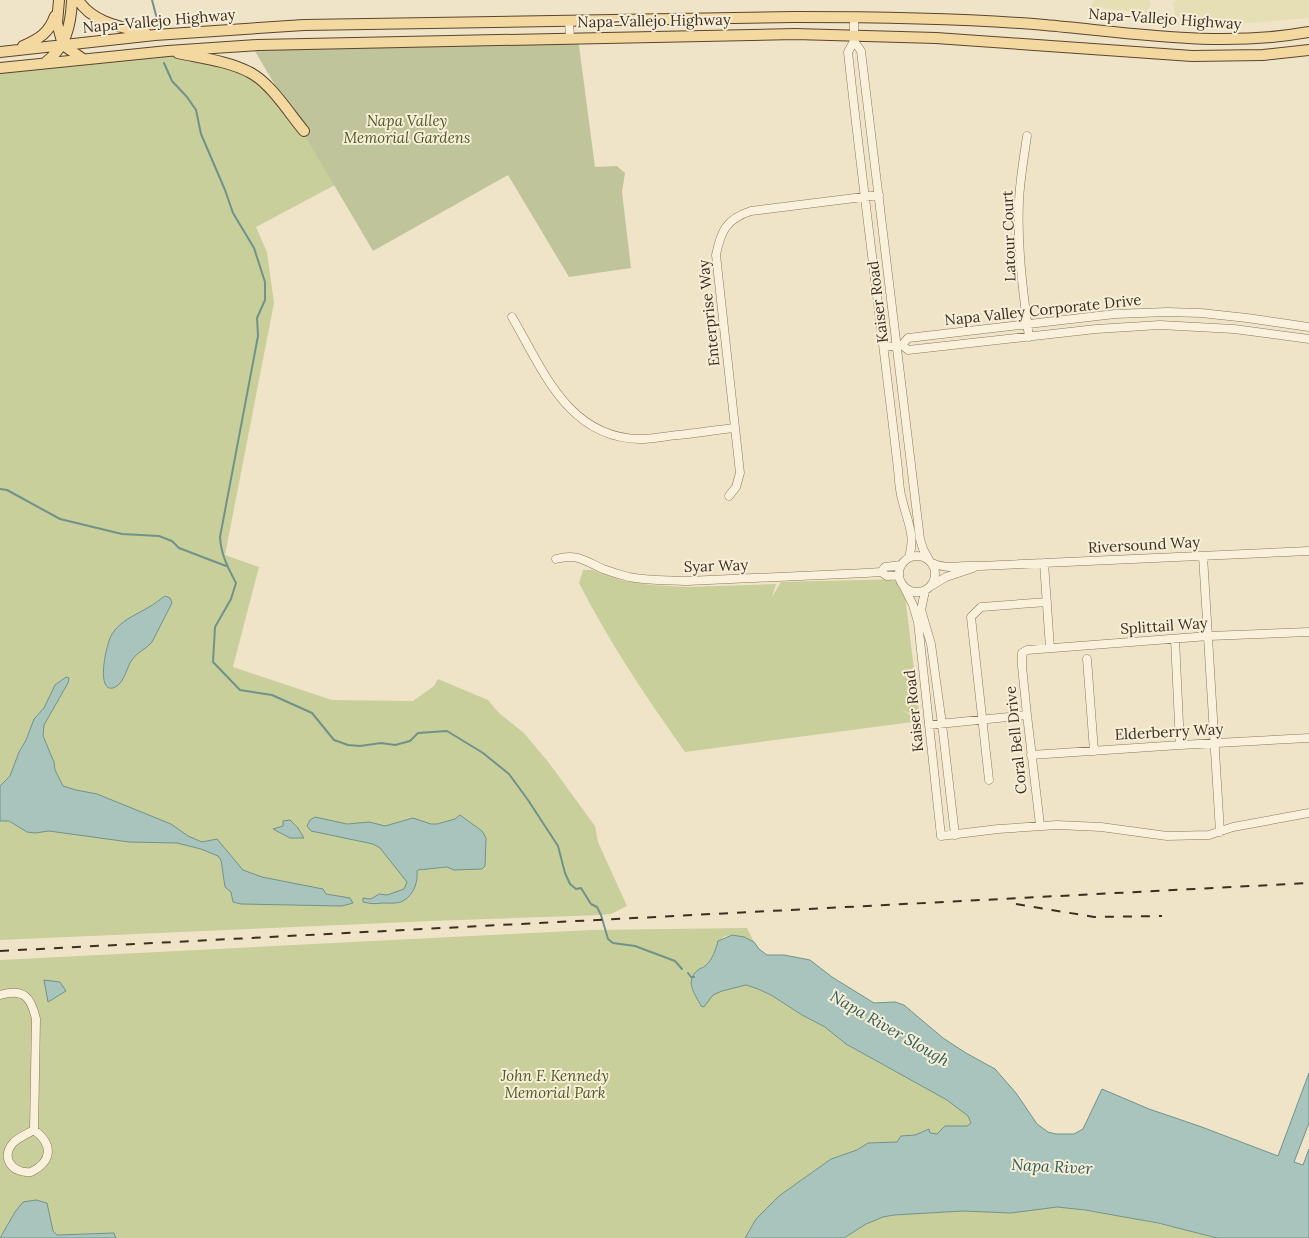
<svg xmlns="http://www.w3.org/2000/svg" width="1309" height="1238" font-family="Lora,serif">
	<rect width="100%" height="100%" fill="#f0e4c8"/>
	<path fill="#e6deb5" d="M1094 0H1149L1151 3 1147 13 1091 7Z
		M1177 0H1309V18L1251 23 1198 22 1175 16 1173 2Z"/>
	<path fill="#c9cf9b" d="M168 51 250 72 304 131 335 185 256 227 267 252 274 303 225 555 259 567 233 667 332 700 413 701 434 686 438 679 488 700 499 713 524 733 549 763 595 826 598 842 627 906 611 914 601 915 432 921 0 940V68L83 59 133 60Z
		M583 570H592L620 580 651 585 687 587 776 584 772 597 781 582 903 579 920 719 900 709 920 721 685 752C646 697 609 642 579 583Z
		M747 928 754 942C706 920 726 957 699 969L691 986 701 1006 713 995 722 991 746 985 758 989 771 995 802 1015 825 1027 846 1044 947 1100 968 1116 971 1123 967 1126H945L937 1134 930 1133 928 1129 915 1135 901 1136 897 1142 868 1143 857 1150 831 1159 779 1196 756 1219 745 1238H116L114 1233 57 1235 53 1231 7 1227 0 1236V960L590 930Z
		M1057 1207C1111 1213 1164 1224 1217 1238H844L866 1224 883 1217 894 1215 963 1211 1011 1213Z"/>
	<path fill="#bfc49a" d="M578 38 595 167 617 166 625 173 622 192 631 268 569 277 508 175 373 251 252 46Z"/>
	<path fill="#a9c4bc" stroke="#6f938a" d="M165 596 170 598 172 603 152 642C144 651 136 652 130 663 126 671 123 685 113 688 95 692 107 641 112 634 121 620 136 615 149 607 155 604 160 599 165 596Z
		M66 677 69 678 68 683 44 725 43 736 54 762 55 770 63 786 76 790 97 794 171 824 188 836 202 842 217 839 243 870 262 877 323 889 326 894 350 898 353 903 342 906 241 904 233 902 231 892 225 887 221 860 218 856 201 849 177 843 129 842 49 831 35 833 27 832 9 821H0V786L10 776 19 752 26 740 34 719 44 708 55 685Z
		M460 815 482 831 486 838 485 866 482 869 454 870 447 867 418 870 417 871C418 882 414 895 403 901 398 904 388 903 383 903 376 904 370 904 363 902V898L371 899 379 894 387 895 404 889 407 882 380 848 373 844 311 831 307 826 310 820 315 817 347 824 369 822 385 826 413 818 431 824H437L455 819Z
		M290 820 298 828 304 838H290L273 829 283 826V821Z
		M732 935 744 937 754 942 759 949 767 955H784L810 960 832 977 874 1003 895 1002 904 1005 943 1038 966 1053 995 1069 1016 1093 1037 1124 1048 1132 1056 1134H1074L1083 1129 1102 1089 1149 1109 1199 1126 1278 1156 1309 1073V1123L1294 1162 1303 1165 1309 1149V1238H1217L1158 1223 1085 1210 1057 1207 1011 1213 963 1211 894 1215 883 1217 866 1224 844 1238H745L756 1219 779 1196 831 1159 857 1150 868 1143 897 1142 901 1136 915 1135 929 1129 930 1133 937 1134 945 1126H967L971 1123 968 1116 947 1100 846 1044 825 1027 802 1015 771 995 758 989 746 985 722 991 713 995 704 1007 701 1006C695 994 684 981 698 970 700 968 703 968 705 966 712 961 716 949 718 941Z
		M44 980 60 982 66 991 48 1002Z
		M36 1200 47 1203 53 1231 57 1235 114 1233 116 1238H0L15 1212 23 1202Z"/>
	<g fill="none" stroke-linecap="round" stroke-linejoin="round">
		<path stroke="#6f938a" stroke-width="2" d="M152 0 157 19
			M164 63 172 81 187 97 196 110 201 134 225 190 233 213 254 248 265 282V300L257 318 258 336 220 537C221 555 228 568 236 583L231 599 215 627 213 662 240 690 272 695 312 713 334 740 348 745 360 746 381 743 395 745 410 741 418 733 447 731 483 753 509 774 528 800 558 846 565 873 570 884 576 889 581 888 591 904 597 907 601 915 608 939 613 943 635 946 675 961 682 969
			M0 489 7 490 60 519 122 534 159 536 172 541 179 548 226 566
			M688 973 691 977H694"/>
		<defs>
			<path id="minor" d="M854 17V41L848 52C863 191 882 330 898 469 899 479 899 489 902 499 907 521 916 535 909 557
				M569 21 570 38
				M854 41 861 51 920 539 923 549 929 560
				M1027 136C1024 157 1020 179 1019 201 1017 246 1023 292 1029 337
				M512 317C543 370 568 438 640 439 653 439 666 436 678 435 697 433 716 430 735 428
				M902 345 908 338 1115 314 1167 312 1201 313 1247 318 1309 327
				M884 347 902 345 908 350 1096 329 1160 325 1234 329 1309 339
				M729 496 736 487 740 473 716 255C721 231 726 219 751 211L879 195
				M899 574a18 18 0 1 1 36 0a18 18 0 1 1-36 0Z
				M1203 556 1220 832
				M556 559C577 553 585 561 603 569 611 572 621 575 629 577 648 581 668 580 687 581L866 573 881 572 887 576 899 575
				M932 563C949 571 962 564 980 566L1309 551
				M1044 563 1050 648
				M881 572 885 567 901 565
				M931 586 946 577 973 568
				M904 587 913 605 918 622 941 836 998 829 1057 825 1101 827 1167 836 1209 835 1233 827 1309 813
				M925 591 921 610 931 644 942 724 955 835
				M1175 639 1180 745
				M1087 659 1094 751
				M929 725 1027 715
				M1031 755 1180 745 1309 738
				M989 780 971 617 981 607 1047 602
				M1040 825 1027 715 1022 666V653L1027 650 1209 636 1309 632
				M0 995C24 988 31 997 36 1019L34 1130
				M34 1130C53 1144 53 1161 31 1172 13 1174 0 1158 13 1143 19 1137 27 1134 34 1130Z"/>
			<path id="major" d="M59 0 57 23 63 45 83 59
				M78 0C93 23 121 27 146 33
				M23 46C39 39 49 33 55 16
				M0 52 155 35 304 25 795 17C878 17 962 18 1045 25 1133 33 1221 48 1309 32
				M178 53C201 58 228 61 249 72 270 82 289 113 304 131
				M45 63C66 47 71 25 72 0
				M0 68 168 51 258 45 795 34 936 38 1192 56 1263 55 1309 50"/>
		</defs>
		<use href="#minor" stroke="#8d765c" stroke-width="9"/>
		<use href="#major" stroke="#5b4430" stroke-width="12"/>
		<use href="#minor" stroke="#faf1dc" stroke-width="8"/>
		<use href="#major" stroke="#f3d9a0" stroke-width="10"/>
		<path stroke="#3d2e20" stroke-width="2" stroke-dasharray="9 9" stroke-linecap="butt" d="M1016 904 1094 917 1162 916
			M0 951 1309 883"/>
	</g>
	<g text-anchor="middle" stroke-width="4" stroke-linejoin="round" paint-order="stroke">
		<g font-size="15" fill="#3d2e20" stroke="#f7eed8">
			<text transform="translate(1165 19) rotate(4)" y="5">Napa-Vallejo Highway</text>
			<text transform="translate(159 21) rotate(-5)" y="5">Napa-Vallejo Highway</text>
			<text transform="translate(654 21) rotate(-1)" y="5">Napa-Vallejo Highway</text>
			<text transform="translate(1009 236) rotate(-92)" y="5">Latour Court</text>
			<text transform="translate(878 302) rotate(-97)" y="5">Kaiser Road</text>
			<text transform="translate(1043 310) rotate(-6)" y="5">Napa Valley Corporate Drive</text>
			<text transform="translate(709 313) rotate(-96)" y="5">Enterprise Way</text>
			<text transform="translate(1144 545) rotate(-3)" y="5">Riversound Way</text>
			<text transform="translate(716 566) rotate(-2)" y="5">Syar Way</text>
			<text transform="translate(1164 626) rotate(-4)" y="5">Splittail Way</text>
			<text transform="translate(914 711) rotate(-96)" y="5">Kaiser Road</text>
			<text transform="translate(1169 732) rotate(-3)" y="5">Elderberry Way</text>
			<text transform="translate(1016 740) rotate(-96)" y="5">Coral Bell Drive</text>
		</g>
		<g font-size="15" font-style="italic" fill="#4d5a26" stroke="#f7eed8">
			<text x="407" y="126">Napa Valley<tspan x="407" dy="17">Memorial Gardens</tspan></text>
			<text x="555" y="1081">John F. Kennedy<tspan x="555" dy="17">Memorial Park</tspan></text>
		</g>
		<g font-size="16" font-style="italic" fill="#2f5d5a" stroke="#f7eed8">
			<text transform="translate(890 1028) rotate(30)" y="6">Napa River Slough</text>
			<text transform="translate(1052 1166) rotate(3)" y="6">Napa River</text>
		</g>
	</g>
</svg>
